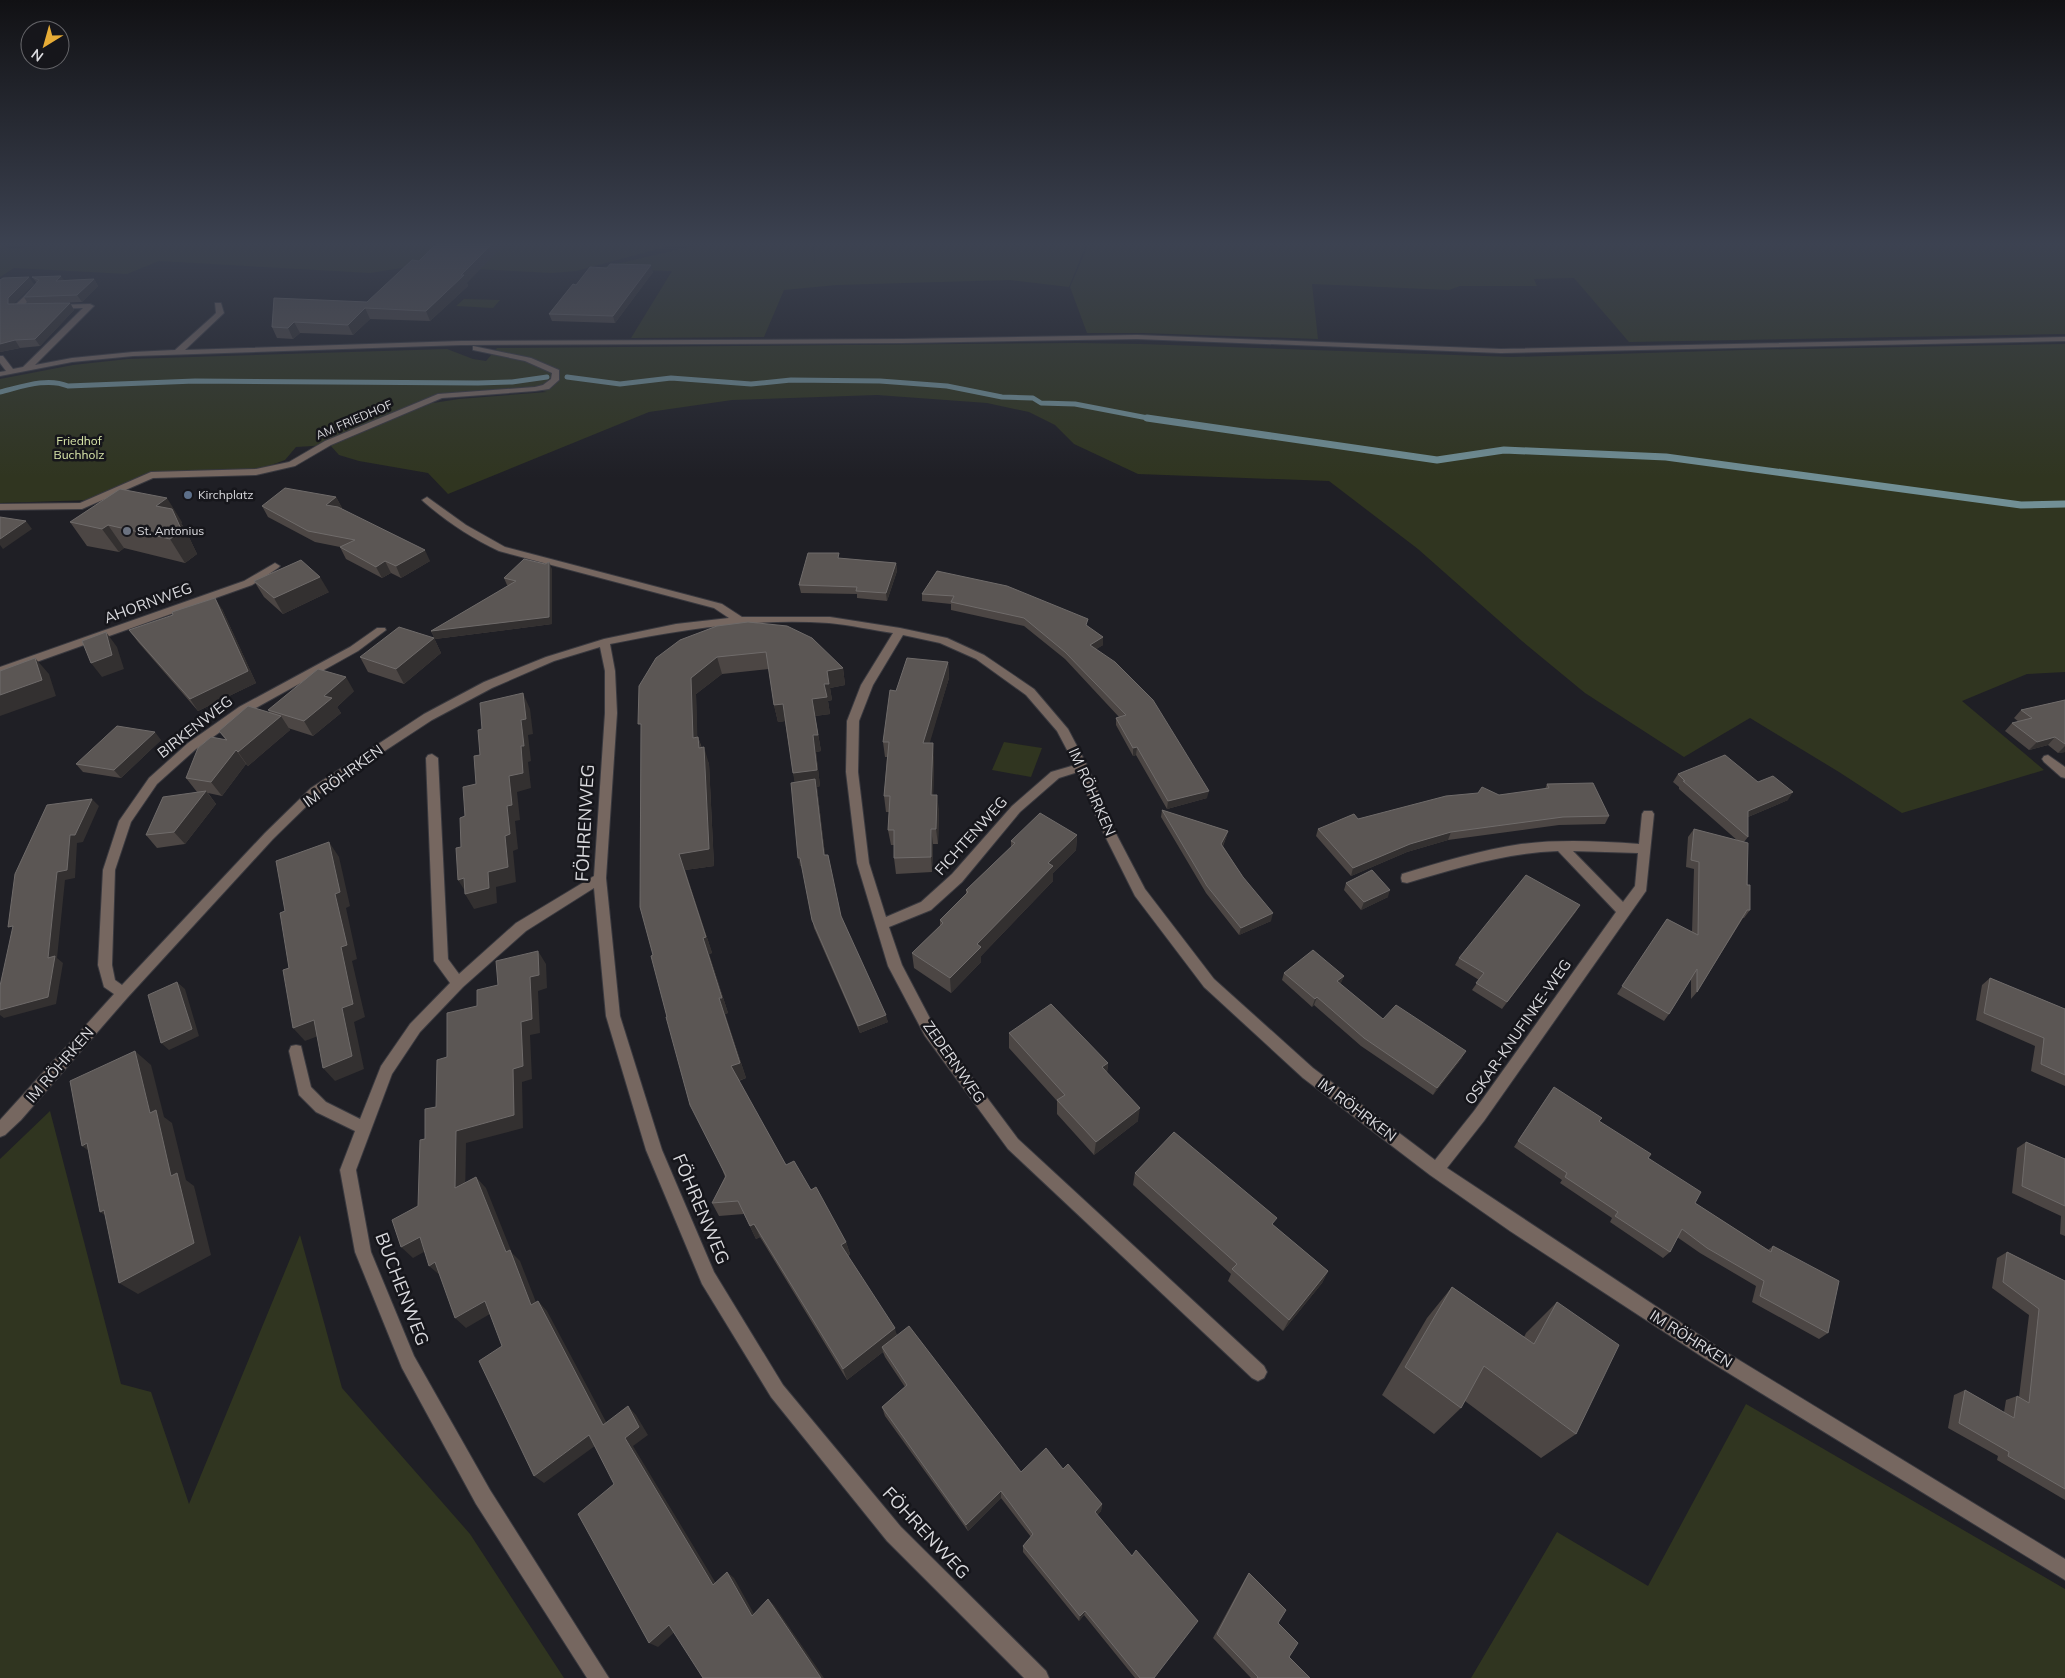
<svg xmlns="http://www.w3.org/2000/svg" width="2065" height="1678" font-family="Mulish,sans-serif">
	<rect width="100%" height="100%" fill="#1f1f25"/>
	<path fill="#303520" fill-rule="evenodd" d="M0 243 10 249 62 243H680L576 271 552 273 414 266 370 273 159 261 127 274 14 268 0 277Z
		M706 243H813L815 265 814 243H1087L1069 287 1009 280 837 285 784 290 764 337 631 338 672 271 595 269Z
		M1089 243H2065V334L1629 342 1574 278 1534 279 1537 286H1460L1449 290 1312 284 1318 339 1142 333H1087L1070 287Z
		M464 299 500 300 493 308 456 306Z
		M1077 343 1141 344 1512 357 1745 350 2065 344V672L2027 674 1962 701 2044 770 1902 813 1839 772 1750 718 1684 757 1585 693 1522 641 1418 549 1329 481 1138 474 1074 444 1055 425 1029 412 987 403 877 395 732 400 649 412 448 494 428 473 359 461 339 455 330 445 296 447 285 460 258 470 152 474 91 500 0 503V379L73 365 128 359 447 349 473 359 486 361 497 348ZM530 388 547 392 459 399 433 403 425 401 463 395Z
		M1004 742 1042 748 1031 777 992 770Z
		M50 1111 121 1384 151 1392 189 1504 300 1235 342 1388 470 1534 564 1678H0V1159Z
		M1746 1404 2065 1589V1678H1471L1557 1532 1648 1586Z"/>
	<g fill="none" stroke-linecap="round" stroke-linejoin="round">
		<path stroke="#718f95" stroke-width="5" d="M567 377 620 384 671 378 751 384 791 380 880 381 947 386 1002 397 1033 398 1041 403 1075 404 1153 419
			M0 392C21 387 47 377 68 386L195 381 478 383 512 382 547 377"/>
		<path stroke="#718f95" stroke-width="7" d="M1147 418 1437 460 1504 450 1666 457 2021 505 2065 504"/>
		<defs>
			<path id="minor" d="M35 286 42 288 24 305H31V309L14 310V306Z
				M215 303H221L224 313 185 350 461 341 902 339 1137 335 1501 349 2065 337V341L1501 353 1137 339 902 343 461 345 133 356 72 362 0 376V372L6 371 0 363V356H3L13 369 23 367 83 308 55 309H52V305L90 304 94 306 35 365 72 358 133 352 175 350 213 316 216 313Z
				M473 346 531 358 559 370V380L549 389 535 391 442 398 331 445 295 466 256 475 153 478 82 509 0 510V504L80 503 151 472 256 469 289 462 325 441 438 394 535 387 543 385 551 379 552 373 525 361 473 350Z
				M427 497 466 525 505 547 722 604 742 617H830L900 628 947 638 984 655 1034 689 1068 729 1088 767 1111 824 1145 889 1214 979 1313 1068 1435 1160 1474 1111 1616 912 1558 851C1506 853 1457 868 1407 883L1402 882 1401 878 1402 874C1441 862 1481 850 1521 844 1560 839 1600 841 1639 844L1642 814 1644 811H1652L1654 814 1646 891 1484 1121 1447 1168 1716 1346 2065 1559V1580L1704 1358 1510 1231 1430 1175 1303 1078 1204 987 1135 896 1099 824 1078 772 1059 778 1020 812 962 882 931 910 889 927 902 965 935 1028 1018 1139 1264 1366 1267 1372 1264 1378 1258 1381 1252 1378 1008 1149 925 1036 888 966 857 863 846 772 847 721 861 685 893 633C872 630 851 625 829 623 754 618 683 629 610 644L615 671 617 713 606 878 620 1016 662 1150 714 1272 783 1385 901 1527 1046 1671 1049 1678H1024L887 1541 771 1397 702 1284 646 1150 606 1016 594 888 526 931 463 987 420 1032 392 1074 356 1170 371 1252 414 1356 490 1490 609 1678H587L476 1504 402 1368 355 1252 340 1170 355 1131 316 1112 299 1095 289 1051 291 1046 296 1045 301 1046 311 1087 326 1102 360 1119 381 1066 410 1024 450 983 434 961 426 758 428 755 432 754 438 758 448 959 459 974 516 923 594 876 605 713V671L600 647 554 661 492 688 432 720 319 794 273 839 128 997 21 1120 5 1135 0 1137V1120L114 994 104 987 98 965 103 870 119 821 149 778 188 743 239 707 350 647 377 628H385L386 630 358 651 247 713 196 749 157 784 131 822 115 870 112 965 115 980 122 985 265 833 311 788 424 714 484 682 546 657 604 639 676 624 729 618 714 608 499 551C471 538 447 522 424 502L422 500ZM903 635 940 643 976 659 1026 695 1057 731 1075 765 1051 772 1012 806 952 874 921 902 886 917 869 863 858 772 859 721 873 685ZM1573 851 1638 853 1635 886 1623 902Z
				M275 563 280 566 278 568 252 585 0 675V667L244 581Z
				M2048 755 2065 767V778L2061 777 2044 762 2042 759 2044 756Z"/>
		</defs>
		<use href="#minor" stroke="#39393f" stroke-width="2"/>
		<use href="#minor" fill="#766760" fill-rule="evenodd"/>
	</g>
	<path fill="#4c4644" d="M607 268 653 272 615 323 552 321 549 314 576 285Z
		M32 277 64 280 94 279 98 286 82 302 36 304 70 303 74 310 40 346 20 348 0 352V280L34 284 13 304H28L24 297 37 283Z
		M467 283 468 286 430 321 370 319 353 335 300 333 293 339 277 338 272 327 367 302Z
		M336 497 342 508V509L430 561 401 578 391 573 382 578 346 559 340 547 315 542 268 517 262 506Z
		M70 522H182L181 523 187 533 197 554 185 563 124 548 119 552 87 546Z
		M840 559 896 563 897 571 887 601 857 598V594L801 593 799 585Z
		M552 569V624L435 639 431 631 508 586 507 585 504 578Z
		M937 571 1088 626 1103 645 1096 649 1207 798 1167 809 1136 755 1133 756 1116 725V718L1119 717 1065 659 1024 626 951 610V604L922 601V594Z
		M254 581 329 592 283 614 264 597Z
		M222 609 256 683 198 711 138 642 129 630Z
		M717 626 843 668 845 685 830 688 832 700 828 701 830 714 815 716 821 751 816 752 820 786 817 787 825 855 841 916 888 1022 860 1033 814 928 802 866H800L795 783 785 721 778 722 774 705 769 669 722 674 696 694 697 737H698L702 748 709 764 714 866 685 870 712 953 709 954 728 1013 725 1014 746 1078 739 1081 786 1165 811 1190 846 1242 850 1254 848 1256 897 1335 1021 1472 1063 1469 1102 1504 1101 1511 1097 1515 1154 1678H1135L1084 1615 1079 1621 1023 1552V1546L1031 1537 1001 1498 968 1531 885 1416 882 1407 905 1387 885 1357 883 1352 847 1380 760 1237 756 1239 744 1214 719 1216 712 1203 725 1177 667 1017 653 955 641 732Z
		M434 638 441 653 404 684 368 672 360 657Z
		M948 662 949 678 929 743 934 759 933 795 939 810 938 844H933L932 872 896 874 894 858V845H891L888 830 889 812H886L884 796 887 757H885L883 742 896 691Z
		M354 691 337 707 341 713 313 736 288 728 290 730 248 766 246 764 222 796 208 793 216 804 185 844 157 848 146 835 199 792H197L186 778 225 739 219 731 270 713 268 710Z
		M2065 700V752L2058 753 2048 745 2029 750 2005 731 2012 723 2019 722 2014 718 2021 710Z
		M161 740 121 778 83 772 76 764Z
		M1678 774 1758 782 1788 800 1748 817V837L1744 842 1750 910 1744 918H1743L1697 992 1691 999V979L1669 1014 1664 1021 1617 994 1667 919 1692 932 1694 869 1686 867 1688 837 1694 829 1738 841 1679 789V787L1673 782Z
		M1547 784 1609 816 1605 824 1559 825 1448 840 1407 852 1351 876 1316 836 1318 829 1358 819 1499 795 1545 789Z
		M1162 810 1228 831 1226 838 1223 846 1271 921 1239 935 1206 893 1161 817Z
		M1077 835 1076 850 1053 873V881L981 956V962L951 993 914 968 912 953 940 926V920L966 894V890L1011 847V841Z
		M1346 883 1388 897 1361 910 1344 890Z
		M1580 905 1575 913 1502 1009 1472 990 1479 980 1455 965 1459 958Z
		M1284 973 1344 976 1340 984 1383 1019 1462 1058 1433 1095 1361 1046 1314 1005 1312 1007 1282 980Z
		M1990 978 2065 1009V1086L2031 1071 2035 1046 1976 1020 1982 985Z
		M1009 1033 1108 1063 1107 1073 1138 1121 1094 1155 1057 1114V1101L1009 1048Z
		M1549 1094 1599 1121 1648 1158 1695 1203 1768 1250 1773 1246 1828 1333 1819 1339 1752 1302 1756 1286 1700 1253 1677 1237 1670 1252 1663 1258 1610 1222 1612 1218 1560 1183 1562 1180 1514 1147Z
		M2026 1142 2065 1159V1236L2060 1234 2061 1216 2012 1193 2017 1148Z
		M1135 1173 1274 1226 1328 1271 1322 1283 1283 1331 1228 1281 1231 1274 1133 1185Z
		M2007 1252 2065 1281V1500L1997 1460 1998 1456 1948 1428 1954 1395 1965 1390 2004 1412 2006 1400 2017 1396 2019 1397 2029 1315 1992 1288 1997 1258Z
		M1452 1287 1524 1337 1526 1333 1557 1302 1576 1434 1541 1458 1465 1401 1461 1408 1434 1434 1382 1395 1427 1318Z
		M1249 1573 1278 1623 1289 1657 1310 1678H1251L1213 1638 1245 1579Z"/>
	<path fill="#333030" d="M493 243H506L467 283 468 286 430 321 426 311Z
		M651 265 653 272 615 323 613 316Z
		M61 276 66 283 56 281Z
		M29 277 34 284 13 305 8 304V298Z
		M94 279 98 286 82 302 77 295Z
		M70 303 74 310 40 346 35 339Z
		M365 308 370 319 353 335 348 325Z
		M294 322 300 333 293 339 288 328Z
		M15 340 20 348 0 352V344Z
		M336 497 342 508 332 517 326 505Z
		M167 498 182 522 181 523 187 533 197 554 185 563 170 539 156 506Z
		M26 521 32 529 3 549 0 545V539Z
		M108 525 124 548 119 552 102 529Z
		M425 550 430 561 401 578 396 566Z
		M385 561 391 573 382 578 376 567Z
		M549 562 552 569V624L435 639 431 631Z
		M896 563 897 571 887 601 886 593Z
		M320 577 329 592 283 614 274 598Z
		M215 598 222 609 256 683 198 711 190 699Z
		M106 632 117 647 124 669 102 677 91 663Z
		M1103 637V645L1090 653V645Z
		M434 638 441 653 404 684 396 669Z
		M717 657 722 674 696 694 698 755 693 738 691 678Z
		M35 658 49 674 56 696 0 716V695Z
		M948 662 949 678 925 759 923 743Z
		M843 668 845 685 830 688 832 700 828 701 830 714 815 716 821 751 816 752 820 786 817 787 826 863 796 790 793 773 812 699 824 684 827 671Z
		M346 677 354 691 337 707 341 713 313 736 304 721 324 696Z
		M523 693 530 709 533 734 528 735 531 761 528 762 531 788 517 792 520 820 515 821 518 849 513 851 516 882 496 887 497 903 474 909 465 894H467L458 880 488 872 505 836 509 776 521 746Z
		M783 704 787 721 778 722 774 705Z
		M281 716 290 730 248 766 238 752Z
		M155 732 161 740 121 778 114 770Z
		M698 737 703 754 699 748Z
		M2055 737 2048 745 2029 750 2037 742Z
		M933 743 934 759 933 810 931 795Z
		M2065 746V752L2058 753Z
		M704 747 709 764 714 866 685 870 712 953 709 954 728 1013 725 1014 746 1078 737 1081 731 1066 719 998 679 854Z
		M1137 747 1136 755 1133 756V748Z
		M236 750 246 764 222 796 211 782Z
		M206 791 216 804 185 844 174 832Z
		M1209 791 1207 798 1167 809 1168 801Z
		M1793 792 1788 800 1743 819 1748 811Z
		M937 795 939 810 938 844 936 829Z
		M92 799 99 806 83 842 77 843 75 878 65 880 57 958 63 963 56 1004 4 1018 0 1015V1010L48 958 57 872 70 835Z
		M931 829 933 844 932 872 931 857Z
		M1228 831 1226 838 1220 851 1221 844Z
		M1451 832 1448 840 1407 852 1351 876 1353 868 1410 844Z
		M1077 835 1076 850 1053 873V881L981 956V962L951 993 950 978 977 944 1048 863Z
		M329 842 339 857 350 906 346 908 357 959 352 961 365 1017 354 1022 364 1069 335 1081 323 1068 342 1008 341 947Z
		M798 858H800L802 865 800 866Z
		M1390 890 1388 897 1361 910 1364 902Z
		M1580 905 1575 913 1502 1009 1507 1002Z
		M1273 913 1271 921 1239 935 1241 928Z
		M538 951 546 964 547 988 538 991 540 1033 530 1035 532 1079 522 1082 523 1128 466 1143 465 1200 455 1188 456 1131 513 1069 530 977Z
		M1344 976 1341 983 1334 988 1337 981Z
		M177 982 185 989 199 1036 169 1050 161 1043Z
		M1317 997 1314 1005 1312 1007 1315 999Z
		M886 1015 888 1022 860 1033 858 1026Z
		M314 1020 326 1033 305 1041 293 1028Z
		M135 1051 151 1065 164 1117 172 1123 186 1180 194 1186 211 1255 138 1294 119 1283 171 1176 150 1113Z
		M1466 1051 1462 1058 1433 1095 1437 1088Z
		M1108 1063 1106 1077 1102 1067Z
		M1140 1108 1138 1121 1094 1155 1096 1142Z
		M87 1143 100 1159 82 1146Z
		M476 1177 486 1188 512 1253 520 1261 541 1315 531 1305 506 1252Z
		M104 1210 119 1224 100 1212Z
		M754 1224 760 1237 756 1239 750 1226Z
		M420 1237 431 1248 413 1258 401 1247Z
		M846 1242 850 1254 845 1257 841 1245Z
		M435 1262 441 1276 429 1266Z
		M1328 1271 1322 1283 1283 1331 1289 1320Z
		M485 1301 495 1311 466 1328 455 1318Z
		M538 1301 547 1311 612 1433 603 1425Z
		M895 1328 898 1340 882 1347 883 1352 847 1380 843 1369Z
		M628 1406 636 1415 648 1435 633 1446 720 1590 713 1585 625 1438Z
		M589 1435 599 1443 544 1483 534 1476Z
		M1001 1491V1498L968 1531 966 1525Z
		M1102 1504 1101 1511 1094 1519 1095 1512Z
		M727 1572 734 1578 758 1621 752 1616Z
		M768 1599 774 1605 824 1678H821Z
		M1085 1611 1084 1615 1079 1621 1080 1616Z
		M669 1625 678 1629 658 1647 649 1643Z"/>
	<path fill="#5b5654" stroke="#6f6b6a" d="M437 243H493L461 275H464L426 311 365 308 348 325 294 322 288 328 272 327 274 298 367 302 412 260 419 261Z
		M610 264 651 265 613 316 549 314 573 284 576 285 590 267 607 268Z
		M61 276 56 281 94 279 77 295 24 297 39 280 32 277Z
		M29 277 8 298V304L70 303 35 339 15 340 0 344V280L3 278Z
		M285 488 336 497 326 505 338 507 425 550 396 566 385 561 376 567 340 547 355 540 308 531 262 506Z
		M120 489 167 498 156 506 172 509 182 531 170 539 108 525 102 529 70 522Z
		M0 517 26 521 0 539Z
		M808 553H839L838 558 896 563 886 593 856 591 857 587 799 585Z
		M524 559 545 564 549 562V617L431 631 516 581 504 578Z
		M301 560 320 577 274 598 254 581Z
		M937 571 1007 586 1088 619 1086 625 1103 637 1090 645 1115 662 1153 700 1209 791 1168 801 1137 747 1133 748 1116 718 1126 715 1065 652 1024 618 951 602 954 596 922 594Z
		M215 598 248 671 190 699 129 630 173 615 172 612Z
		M748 622 787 626 812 638 843 668 827 671 829 684H824L827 697 812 699 818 735H813L817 770 793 773 783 704 774 705 766 652 717 657 691 678 693 738 698 737 699 748 704 747 709 849 679 854 706 937 703 938 722 998H719L740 1063 731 1066 786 1165 794 1161 811 1190 816 1187 846 1242 841 1245 895 1328 843 1369 754 1224 750 1226 738 1201 712 1203 726 1176 690 1105 666 1017H667L651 956 653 955 640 907 641 724H638L639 686 656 658 680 640 717 626Z
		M399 627 434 638 396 669 360 657Z
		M106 632 112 655 91 663 82 641Z
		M35 658 42 680 0 695V671Z
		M907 658 948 662 923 743H933L931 795H937L936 829H931V857L894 858V830H888L890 796H884L889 742H883L890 690 896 691Z
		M318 669 346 677 324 696 332 698 304 721 268 710Z
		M523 693 526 719 521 720 524 746H521L523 773 509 776 512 805 507 806 510 834 505 836 508 867 488 872 489 888 465 894 464 878 458 880 456 848 461 847 460 818 465 816 463 787 476 784 474 756 480 755 478 730 482 729 480 703Z
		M2065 700V744L2055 737 2037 742 2012 723 2032 718 2021 710Z
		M248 706 281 716 238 752 236 750 211 782 186 778 198 748 211 737 227 740 219 731Z
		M117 726 155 732 114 770 76 764Z
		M1725 755 1758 782 1773 776 1793 792 1748 811V837L1683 781H1685L1678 774Z
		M815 779 824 855H828L841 916 886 1015 858 1026 812 920 800 858H798L791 783Z
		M1593 783 1609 816 1563 817 1451 832 1410 844 1353 868 1318 829 1354 814 1358 819 1446 796 1478 793 1482 787 1499 795 1549 788 1547 784Z
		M206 791 174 832 146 835 163 797Z
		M92 799 75 835H70L67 870 57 872 48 958 55 956 48 997 0 1010V986L13 926 8 927 15 874 47 805Z
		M1162 810 1228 831 1221 844 1243 877 1273 913 1241 928 1207 886Z
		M1040 813 1077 835 1048 863 1053 866 977 944 981 947 950 978 912 953 943 923 940 920 968 892 966 890 1015 843 1011 841Z
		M1694 829 1748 843 1747 885H1750V910H1747L1697 992V969L1669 1014 1622 986 1667 919 1698 935 1699 862 1691 860Z
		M329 842 340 892 335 894 347 945 341 947 353 1004 342 1008 352 1056 323 1068 314 1020 293 1028 283 970 289 968 280 913 285 911 276 861Z
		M1372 870 1390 890 1364 902 1346 883Z
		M1526 875 1580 905 1507 1002 1476 983 1484 973 1459 958Z
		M1313 950 1344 976 1337 981 1383 1019 1396 1005 1466 1051 1437 1088 1364 1038 1317 997 1315 999 1284 973Z
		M538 951 539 975 530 977 532 1019 521 1022 523 1066 513 1069 514 1115 456 1131 455 1188 476 1177 506 1252 510 1250 531 1305 538 1301 603 1425 628 1406 639 1427 625 1438 713 1585 727 1572 752 1616 768 1599 821 1678H703L669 1625 649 1643 578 1514 614 1484 589 1435 534 1476 479 1361 502 1346 485 1301 455 1318 435 1262 429 1266 420 1237 401 1247 392 1220 418 1206 420 1140 425 1139V1109L436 1107 437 1060 447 1057V1013L477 1006V990L498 985 496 961Z
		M1990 978 2065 1009V1075L2041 1064 2044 1038 1984 1013Z
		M177 982 192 1029 161 1043 148 995Z
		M1051 1004 1108 1063 1102 1067 1140 1108 1096 1142 1057 1100 1065 1095 1009 1033Z
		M135 1051 150 1113 156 1110 171 1176 177 1173 194 1243 119 1283 104 1210 100 1212 87 1143 82 1146 70 1081Z
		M1554 1087 1602 1118 1599 1121 1651 1154 1648 1158 1701 1192 1695 1203 1771 1252 1773 1246 1839 1281 1828 1333 1760 1296 1764 1281 1707 1248 1682 1229 1670 1252 1615 1216 1618 1212 1565 1177 1567 1173 1518 1141Z
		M1174 1132 1277 1218 1272 1224 1328 1271 1289 1320 1232 1269 1237 1264 1135 1173Z
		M2026 1142 2065 1159V1206L2022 1186Z
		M2007 1252 2065 1281V1489L2008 1456 2009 1452 1959 1423 1965 1390 2014 1418 2017 1396 2029 1403 2039 1309 2003 1282Z
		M1452 1287 1534 1344 1557 1302 1619 1345 1576 1434 1484 1366 1461 1408 1405 1367Z
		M909 1326 1021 1472 1046 1448 1063 1469 1068 1464 1102 1504 1095 1512 1132 1556 1136 1550 1198 1621 1154 1678H1140L1085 1611 1080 1616 1023 1546 1033 1534 1001 1491 966 1525 882 1407 907 1385 882 1347Z
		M1249 1573 1286 1610 1278 1623 1298 1643 1289 1657 1310 1678H1257L1258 1677 1217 1634Z"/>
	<linearGradient id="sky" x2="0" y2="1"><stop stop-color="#111114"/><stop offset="0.51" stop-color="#3c4251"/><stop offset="1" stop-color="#3c4251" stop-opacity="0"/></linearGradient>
	<rect width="2065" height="478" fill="url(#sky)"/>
	<circle fill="#5c6f8a" stroke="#16161b" stroke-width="2" cx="188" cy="495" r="5"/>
	<circle fill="#6b7280" stroke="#16161b" stroke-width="2" cx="127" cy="531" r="5"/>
	<g text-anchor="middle" stroke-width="5" stroke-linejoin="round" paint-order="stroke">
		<g font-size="12" fill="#dbdbdf" stroke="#16161b">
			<text transform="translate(354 420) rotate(-23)" y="4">AM FRIEDHOF</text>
		</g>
		<g font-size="12" fill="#d8e5a9" stroke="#16161b">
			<text x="79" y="445">Friedhof<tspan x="79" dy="14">Buchholz</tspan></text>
		</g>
		<g font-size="12" fill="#dbdbdf" stroke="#16161b" text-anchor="start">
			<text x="198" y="499">Kirchplatz</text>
			<text x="137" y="535">St. Antonius</text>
		</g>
		<g font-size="15" fill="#dbdbdf" stroke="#16161b">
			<text transform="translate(148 603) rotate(-20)" y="5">AHORNWEG</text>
			<text transform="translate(195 727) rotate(-38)" y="5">BIRKENWEG</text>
			<text transform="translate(343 776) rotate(-36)" y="5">IM RÖHRKEN</text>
			<text transform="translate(1092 792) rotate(66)" y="5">IM RÖHRKEN</text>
			<text transform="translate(971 836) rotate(-48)" y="5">FICHTENWEG</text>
			<text transform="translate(1518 1032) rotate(-55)" y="5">OSKAR-KNUFINKE-WEG</text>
			<text transform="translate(954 1062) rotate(55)" y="5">ZEDERNWEG</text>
			<text transform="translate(60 1065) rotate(-49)" y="5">IM RÖHRKEN</text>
			<text transform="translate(1357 1110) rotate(37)" y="5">IM RÖHRKEN</text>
			<text transform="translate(1691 1339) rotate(32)" y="5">IM RÖHRKEN</text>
		</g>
		<g font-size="18" fill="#dbdbdf" stroke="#16161b">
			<text transform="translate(585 823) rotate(-87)" y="6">FÖHRENWEG</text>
			<text transform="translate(701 1209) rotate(67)" y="6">FÖHRENWEG</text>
			<text transform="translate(402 1289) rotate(69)" y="6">BUCHENWEG</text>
			<text transform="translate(926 1533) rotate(47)" y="6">FÖHRENWEG</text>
		</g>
	</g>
	<g transform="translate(45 45) rotate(217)"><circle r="24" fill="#16161b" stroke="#656569"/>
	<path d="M0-4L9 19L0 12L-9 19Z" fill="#e7ac36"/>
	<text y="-8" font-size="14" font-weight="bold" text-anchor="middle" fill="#dbdbdf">N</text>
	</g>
</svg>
